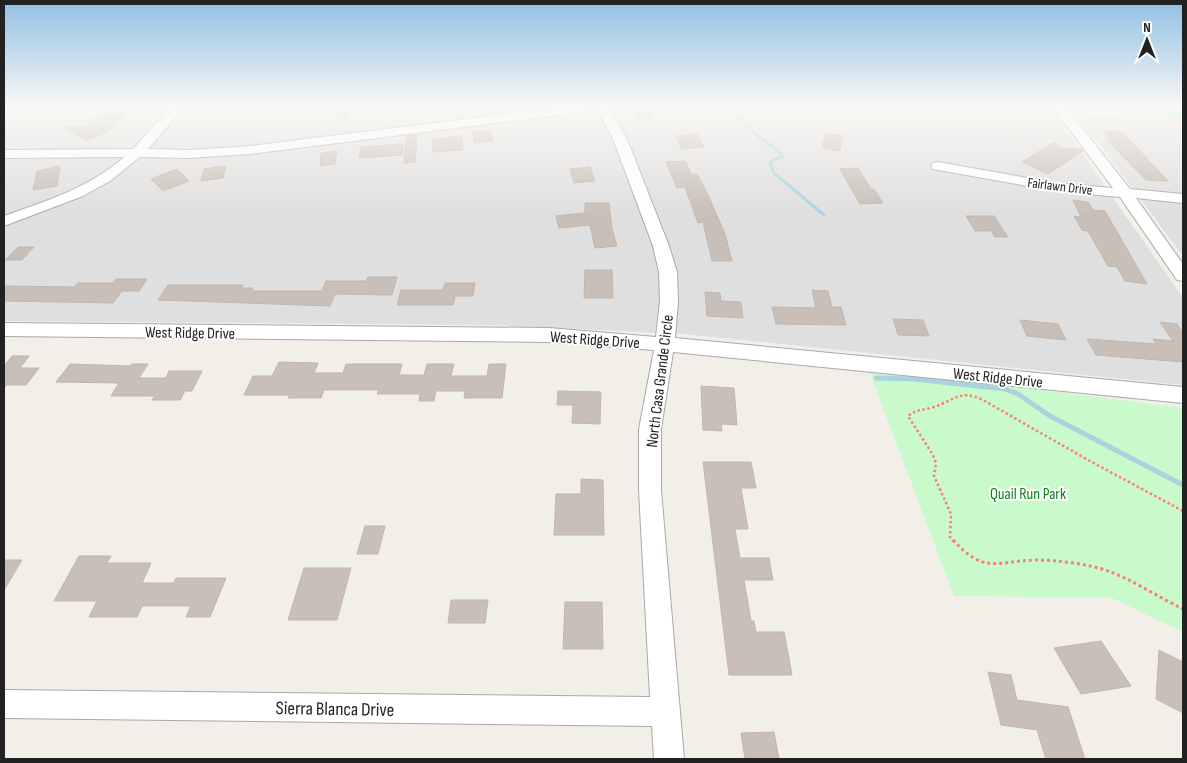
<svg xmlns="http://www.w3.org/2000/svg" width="1187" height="763" font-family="'Sofia Sans Condensed',sans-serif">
	<rect width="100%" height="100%" fill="#f2efe9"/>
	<path fill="#e0dfdf" d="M4 106H1049L1183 298V385L683 334 492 325 4 321Z
		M1077 114 1183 121V256Z"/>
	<path fill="#c8facc" d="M868 368 1183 408V632L1112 598 954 596Z"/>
	<path fill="#88e0be" d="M1156 106H1183V121H1173Z"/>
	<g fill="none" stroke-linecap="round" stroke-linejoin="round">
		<path stroke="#aad3df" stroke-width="3" d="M727 106 759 137 779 151 782 156 770 162 774 173 824 215"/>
		<path stroke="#aad3df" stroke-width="5" d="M876 378 914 379 1005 389 1018 394 1050 416 1183 485"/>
	</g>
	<path fill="#c7bfb8" stroke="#c4b6ab" d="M116 106H132L110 131 86 140 63 127H86L102 111H111Z
		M337 106H349L347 118H335Z
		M629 106H645L653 117 637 120Z
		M491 130 493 141 474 143 473 132Z
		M1103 131H1121L1168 181 1146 180 1107 140H1112Z
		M826 133 843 136 840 151 822 148Z
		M697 134 704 147 682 149 676 136Z
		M417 135 415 162 404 163 406 136Z
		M462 136 463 150 433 152V139Z
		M1054 142 1061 149H1082L1083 151 1048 174 1022 162Z
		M403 144 402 155 359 158 361 147Z
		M337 151 335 164 320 166 321 153Z
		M685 161 691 174H697L708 195 725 234 732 261H712L703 222 698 223 685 187 677 188 666 162Z
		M60 166 57 186 33 190 37 171Z
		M226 166 223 178 201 181 204 169Z
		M590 167 595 181 574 183 570 169Z
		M858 168 871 189H874L883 203 860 204 840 169Z
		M177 169 189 181 163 191 151 179Z
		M1073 200 1088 202 1093 210 1105 211 1147 284 1125 281 1117 267 1108 266 1088 231 1082 230 1074 216 1081 217Z
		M585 203H609L612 229 617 246 595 248 590 225 559 228 556 216 585 213Z
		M966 216H994L1008 237H995L991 231H975Z
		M18 247H34L22 260H5Z
		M585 270H612L613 298H584Z
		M368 277H397L392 295 335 294 330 306 158 300 168 285H243L241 288H253L252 291H322L326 281H366Z
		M116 279H147L139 291H122L113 303 4 301V286L75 287 78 283H113Z
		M445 283H475L473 296H455L453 305H397L401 290H443Z
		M812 290 828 291 832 307H841L846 325 776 324 772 307 816 308Z
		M705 292 720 293 721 301 741 302 743 318 707 316Z
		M893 319 923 320 929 336 898 335Z
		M1020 320 1058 324 1066 340 1027 336Z
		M1160 322 1177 324 1183 333V362L1096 355 1087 339 1156 344 1153 339 1173 341Z
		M12 356H29L20 368H39L26 385H7L4 388V366Z
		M279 362 318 363 314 373H343L346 364H402L399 375H424L427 364H454L451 376H487L489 364H506L502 398H464L465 391H436L434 401H419L420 394H377L379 390H324L321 398H288L290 395H244L253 376H272Z
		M70 364 131 366 132 364H148L139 378H166L169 371H202L192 391H185L180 400H152L155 396H111L119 383 56 382Z
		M701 386 734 388 737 425 721 424 722 431 703 430Z
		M558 391 601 392 600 424 572 423 573 405H557Z
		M703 462H751L756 488H741L748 529H735L740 558H769L773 580H744L751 621H754L756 632H784L792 675H729Z
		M581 479 603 480 604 535H554L556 494H581Z
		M365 526H385L378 554H357Z
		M79 556H111L107 563H151L142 583H174L176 578H226L210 617H186L191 606H142L137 617H89L97 601H54Z
		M4 560H22L4 590Z
		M304 568H351L337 620H288Z
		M451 600H488L485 623H448Z
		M565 602H602L603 649H563Z
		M1101 641 1131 686 1081 694 1054 648Z
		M1159 650 1183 662V713L1156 699Z
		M988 672 1011 675 1017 700 1068 707 1085 759H1046L1037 730 1001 725Z
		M774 732 779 759H745L741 733Z"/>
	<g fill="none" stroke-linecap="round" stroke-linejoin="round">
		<defs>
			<path id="minor" d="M172 106H185L148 149 188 150 250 146 569 106H608L627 139 669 246 677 272 678 301 675 338 1183 387V403L673 352 661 429V490L684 759H654L652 726 4 718V690L650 697 639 490V429L654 350 549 342 4 336V323L549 328 656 337 660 301 659 272 653 246 613 139 598 110 250 154 188 158 140 157 110 181 83 196 4 226V216C46 201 91 187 124 157L4 158V150L133 149Z
				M1052 106H1065L1130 189 1183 194V203L1136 198 1183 264V281L1177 280 1120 197 1055 191 938 170 933 169 931 166 933 163 938 162 1055 183 1113 188Z"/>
		</defs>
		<use href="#minor" stroke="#a9a9a9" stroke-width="2"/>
		<path stroke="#fa8072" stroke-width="2.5" stroke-dasharray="2.5 2.5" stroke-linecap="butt" d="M954 542 950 537 951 514 934 476 936 463 933 455 908 416C916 409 925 410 934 407 955 400 960 389 983 400L1088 460 1183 511"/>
		<path stroke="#fa8072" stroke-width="3" stroke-dasharray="3 3" stroke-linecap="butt" d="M953 540C985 575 996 561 1036 560 1056 560 1089 564 1108 571 1131 579 1160 598 1183 609"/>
		<use href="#minor" fill="#fff" fill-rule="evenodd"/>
	</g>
	<linearGradient id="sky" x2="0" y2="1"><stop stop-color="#8fc0e4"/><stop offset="0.5" stop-color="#f9f8f5"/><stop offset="1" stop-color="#f9f8f5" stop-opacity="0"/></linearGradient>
	<rect width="1187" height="213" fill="url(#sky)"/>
	<g text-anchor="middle" stroke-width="4" stroke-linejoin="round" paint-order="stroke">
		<g font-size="14" fill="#222" stroke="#fff">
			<text transform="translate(1060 186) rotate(7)" y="5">Fairlawn Drive</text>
		</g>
		<g font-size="16" fill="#222" stroke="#fff">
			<text transform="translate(190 332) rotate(1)" y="6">West Ridge Drive</text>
			<text transform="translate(595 339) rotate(4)" y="6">West Ridge Drive</text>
			<text transform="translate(998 377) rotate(6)" y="6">West Ridge Drive</text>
			<text transform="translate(659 381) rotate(-83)" y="6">North Casa Grande Circle</text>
		</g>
		<g font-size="16" fill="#0c8416" stroke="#fff">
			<text x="1028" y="499">Quail Run Park</text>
		</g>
		<g font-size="19" fill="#222" stroke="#fff">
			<text transform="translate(335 708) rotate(1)" y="7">Sierra Blanca Drive</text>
		</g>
	</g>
	<rect width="1187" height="763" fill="none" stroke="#222222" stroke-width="10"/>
	<g transform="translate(1147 40)" stroke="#ffffff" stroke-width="4" paint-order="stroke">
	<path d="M0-4L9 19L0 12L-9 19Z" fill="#222222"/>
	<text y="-8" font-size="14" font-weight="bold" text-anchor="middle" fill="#222222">N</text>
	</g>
</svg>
